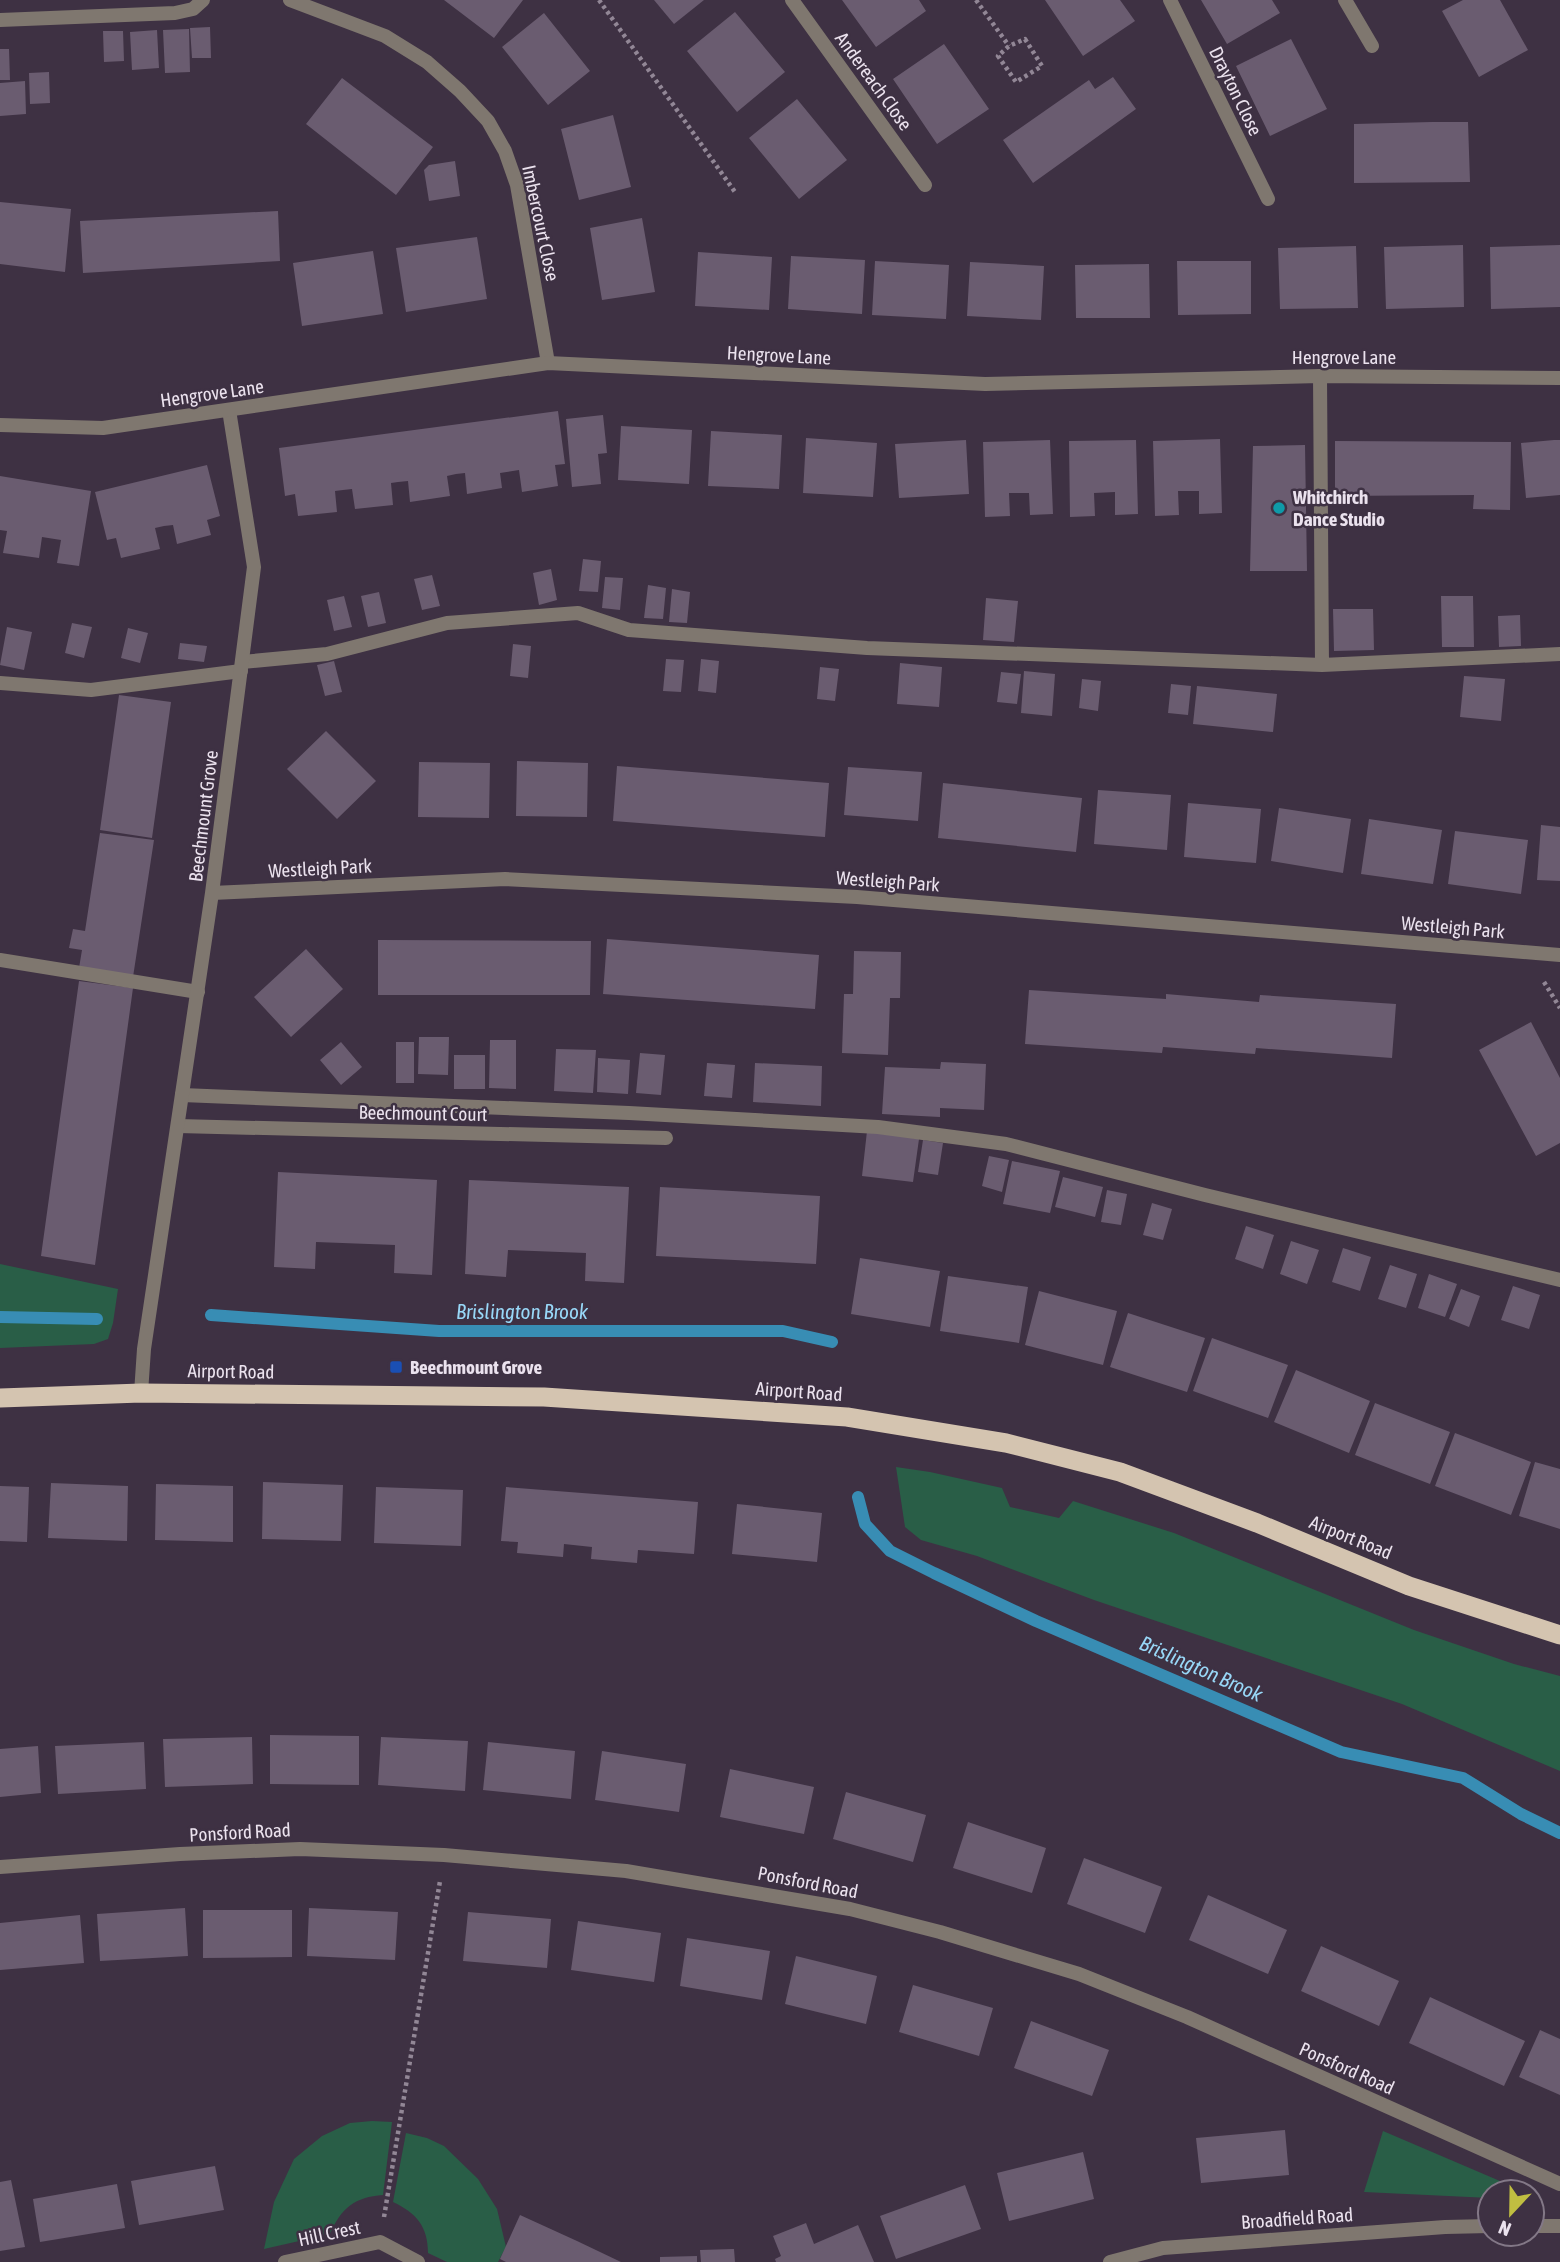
<svg xmlns="http://www.w3.org/2000/svg" width="1560" height="2262" font-family="'Asap Condensed',sans-serif">
	<rect width="100%" height="100%" fill="#3e3143"/>
	<path fill="#295e47" d="M0 1264 118 1289 113 1323 108 1339 94 1344 0 1348Z
		M896 1467 930 1472 1002 1488 1010 1507 1059 1518 1073 1501 1174 1533 1414 1630 1514 1664 1560 1676V1771L1402 1704 1094 1600 977 1556 921 1540 905 1527Z
		M372 2121 392 2122 383 2195C355 2197 341 2208 330 2234L264 2249 274 2202 294 2159 322 2136 350 2123Z
		M1383 2131 1521 2190 1523 2192H1490V2198L1364 2192Z
		M406 2133 427 2138 444 2146 478 2179 497 2209 506 2247 498 2262H447L428 2253C428 2226 416 2213 393 2202Z"/>
	<g fill="none" stroke-linecap="round" stroke-linejoin="round">
		<path stroke="#388db4" stroke-width="12" d="M211 1315 439 1331H783L832 1342
			M0 1317 97 1319
			M858 1497 865 1524 890 1551 934 1573 1036 1621 1341 1752 1463 1778 1521 1814 1560 1833"/>
	</g>
	<path fill="#6a5c70" d="M444 0H523L494 38Z
		M654 0H704L674 24Z
		M842 0H919L926 11 876 47Z
		M1045 0H1120L1135 21 1083 56Z
		M1201 0H1272L1280 13 1227 44Z
		M1463 0H1500L1528 50 1479 77 1442 11Z
		M735 12 785 72 737 112 687 51Z
		M544 13 590 71 548 105 502 47Z
		M210 27 211 58H192L190 28Z
		M189 29 190 72 165 73 163 30Z
		M157 30 159 68 132 70 130 32Z
		M103 31H123L124 61 104 62Z
		M1291 39 1327 109 1270 136 1236 66Z
		M944 44 989 109 937 144 893 79Z
		M0 49H9L10 80H0Z
		M49 72 50 103 30 104 29 73Z
		M1113 77 1136 109 1033 183 1003 140 1089 80 1095 89Z
		M342 78 433 147 396 195 306 124Z
		M25 81 26 114 0 116V83Z
		M797 99 847 160 799 199 749 138Z
		M613 115 631 187 579 200 561 129Z
		M1432 122H1468L1470 182 1354 183V124Z
		M455 161 460 196 429 201 424 170 429 165Z
		M0 202 71 209 65 272 0 264Z
		M278 211 280 261 83 273 80 221Z
		M642 218 655 292 602 300 590 228Z
		M477 237 487 299 406 312 396 248Z
		M1463 245 1464 307 1386 309 1384 247Z
		M1560 245V307L1491 309 1490 247Z
		M1356 246 1358 308 1280 309 1278 248Z
		M373 251 383 314 302 326 293 263Z
		M698 252 772 257 769 310 695 306Z
		M791 256 865 260 862 314 788 309Z
		M875 261 949 265 946 319 872 315Z
		M1177 261H1251V314L1178 315Z
		M970 262 1044 266 1041 320 967 316Z
		M1149 264 1150 318H1076L1075 265Z
		M558 411 565 464 555 465 558 486 522 492 519 470 500 473 502 488 467 494 465 473 456 474 447 476 450 496 410 502 408 481 398 482 391 483 393 505 355 509 352 489 343 490 335 491 337 512 298 516 295 494 285 496 279 448Z
		M603 415 607 453 598 454 601 484 572 487 566 419Z
		M621 426 692 430 689 484 618 480Z
		M711 431 782 435 779 489 708 486Z
		M806 438 877 443 873 497 803 493Z
		M1220 439 1222 513 1199 514V491H1178L1179 515 1155 516 1153 441Z
		M966 440 969 494 899 498 895 444Z
		M1050 440 1053 514 1030 515 1029 493H1009L1010 516 985 517 983 442Z
		M1136 440 1138 514 1115 515V492L1094 493 1095 516 1070 517 1069 441Z
		M1554 440H1560V495L1526 498 1521 443Z
		M1335 441 1511 442 1510 510 1473 509 1474 495 1335 496Z
		M1305 445 1307 571H1250L1253 446Z
		M207 465 220 516 207 520 211 535 177 544 173 525 164 526 155 528 160 549 121 558 116 538 107 540 95 492Z
		M0 476 91 491 79 566 57 563 61 540 42 537 39 558 3 553 7 531 0 530Z
		M583 559 601 561 598 592 579 591Z
		M551 569 557 600 539 605 533 573Z
		M432 575 440 606 422 610 414 579Z
		M605 577 623 578 620 610 602 608Z
		M648 585 666 588 663 619 644 618Z
		M672 589 690 592 687 623 669 622Z
		M379 592 386 623 368 627 361 596Z
		M344 596 352 627 334 631 327 600Z
		M1441 596H1473L1474 647H1442Z
		M986 598 1018 601 1014 642 983 640Z
		M1333 609H1373L1374 650 1334 651Z
		M1520 615 1521 646 1499 647 1498 616Z
		M72 623 92 627 84 658 65 653Z
		M7 627 32 632 24 670 0 665Z
		M128 628 148 633 140 663 121 658Z
		M180 643 207 646 204 662 178 659Z
		M513 644 531 646 528 678 510 676Z
		M666 659 684 660 681 692 663 691Z
		M701 659 719 661 716 693 698 691Z
		M334 661 342 692 325 696 317 665Z
		M900 663 942 667 939 707 897 704Z
		M820 667 839 669 835 701 817 699Z
		M1024 671 1055 674 1052 716 1021 713Z
		M1001 672 1021 674 1017 704 997 702Z
		M1464 676 1505 679 1501 721 1460 717Z
		M1082 679 1101 681 1098 711 1079 708Z
		M1171 684 1191 686 1188 715 1168 713Z
		M1197 686 1277 694 1273 732 1193 724Z
		M119 695 171 702 152 838 100 830Z
		M326 731 376 781 337 819 287 769Z
		M517 761 588 763 587 817 516 816Z
		M419 762 490 763 489 818 418 817Z
		M617 766 829 783 825 837 613 821Z
		M848 767 922 772 918 821 844 815Z
		M943 783 1082 798 1076 852 938 838Z
		M1098 790 1171 795 1167 850 1094 844Z
		M1188 803 1261 809 1256 863 1184 857Z
		M1279 808 1351 819 1343 873 1271 861Z
		M1369 819 1442 830 1433 884 1361 874Z
		M1541 825 1560 827V881L1537 880Z
		M1455 831 1528 840 1521 894 1448 884Z
		M100 833 154 840 133 977 79 968 82 950 69 948 73 929 85 931Z
		M607 939 819 955 815 1009 603 994Z
		M378 940 591 941 590 995H378Z
		M306 949 343 989 291 1037 254 997Z
		M854 951 901 952 900 998H890L888 1055 842 1053 844 994H853Z
		M79 981 133 988 95 1265 41 1256Z
		M1029 990 1166 999V994L1259 1002 1260 995 1396 1004 1392 1058 1256 1048 1255 1054 1163 1047 1162 1053 1025 1044Z
		M1531 1022 1560 1078V1143L1536 1156 1479 1050Z
		M419 1037H449L448 1075 418 1074Z
		M490 1040H516V1089L489 1088Z
		M341 1042 362 1067 341 1085 320 1060Z
		M396 1042H414V1083H396Z
		M556 1049 596 1050 593 1093 554 1091Z
		M640 1053 665 1055 661 1095 636 1093Z
		M454 1055H485V1089H454Z
		M598 1058 630 1060 628 1094 597 1092Z
		M941 1062 986 1064 984 1110 940 1108V1117L882 1114 885 1067 940 1069Z
		M707 1063 735 1065 732 1098 704 1096Z
		M755 1063 822 1066 821 1106 753 1102Z
		M867 1131 919 1139 913 1182 862 1176Z
		M923 1140 943 1143 938 1175 918 1172Z
		M989 1156 1009 1160 1002 1192 982 1186Z
		M1012 1161 1060 1171 1050 1213 1003 1204Z
		M278 1172 437 1180 432 1275 394 1273 395 1245 316 1242 315 1269 274 1267Z
		M1063 1177 1103 1187 1095 1217 1055 1207Z
		M469 1180 629 1187 624 1283 585 1281 586 1253 508 1250 506 1277 465 1274Z
		M660 1187 820 1196 816 1264 656 1256Z
		M1107 1190 1127 1194 1121 1225 1101 1222Z
		M1152 1203 1172 1209 1163 1240 1143 1235Z
		M1246 1226 1274 1235 1263 1269 1235 1259Z
		M1291 1241 1319 1250 1307 1284 1280 1274Z
		M1343 1248 1371 1257 1360 1291 1332 1282Z
		M860 1258 940 1271 930 1327 851 1314Z
		M1390 1265 1417 1274 1406 1308 1378 1299Z
		M1429 1274 1457 1284 1445 1317 1418 1308Z
		M948 1276 1028 1287 1019 1343 940 1331Z
		M1513 1286 1540 1295 1529 1329 1501 1320Z
		M1461 1289 1480 1296 1469 1327 1449 1319Z
		M1039 1291 1117 1311 1103 1365 1025 1345Z
		M1128 1313 1205 1338 1187 1392 1110 1367Z
		M1212 1338 1288 1365 1268 1418 1193 1391Z
		M1296 1370 1370 1401 1349 1453 1274 1422Z
		M1375 1403 1450 1432 1430 1484 1355 1455Z
		M1455 1433 1531 1462 1511 1515 1435 1486Z
		M1535 1462 1560 1469V1529L1519 1516Z
		M263 1482 343 1485 341 1541 262 1539Z
		M51 1483 128 1486 127 1541 48 1538Z
		M156 1484 233 1486V1542L155 1540Z
		M0 1486 29 1487 27 1542 0 1541Z
		M376 1487 463 1490 461 1546 374 1543Z
		M506 1487 698 1502 694 1554 638 1550 637 1563 591 1559 592 1547 564 1544 563 1557 517 1553 518 1542 501 1541Z
		M737 1504 822 1513 817 1562 732 1554Z
		M270 1735 359 1736V1785L270 1784Z
		M252 1737 253 1784 165 1787 163 1739Z
		M381 1737 468 1741 465 1791 378 1785Z
		M144 1742 146 1789 58 1794 55 1746Z
		M488 1742 575 1751 571 1799 483 1790Z
		M38 1746 41 1793 0 1797V1749Z
		M602 1751 686 1764 679 1812 595 1800Z
		M730 1769 814 1787 804 1834 720 1817Z
		M846 1792 926 1815 913 1862 833 1839Z
		M968 1822 1046 1848 1032 1893 953 1868Z
		M1084 1858 1162 1887 1145 1933 1067 1904Z
		M1208 1895 1287 1930 1268 1974 1189 1940Z
		M185 1908 188 1956 100 1961 97 1914Z
		M309 1908 398 1912 395 1960 307 1956Z
		M203 1910H292V1957L203 1958Z
		M468 1912 551 1919 547 1968 463 1961Z
		M80 1915 84 1963 0 1970V1923Z
		M578 1921 661 1933 654 1982 571 1970Z
		M687 1938 770 1951 762 2000 680 1986Z
		M1321 1946 1399 1981 1379 2026 1301 1991Z
		M796 1956 877 1976 866 2024 785 2004Z
		M913 1985 993 2008 979 2056 899 2032Z
		M1430 1997 1525 2041 1504 2086 1409 2043Z
		M1031 2021 1109 2050 1092 2096 1014 2068Z
		M1540 2030 1560 2039V2095L1519 2077Z
		M1285 2130 1289 2175 1201 2183 1196 2138Z
		M1083 2152 1094 2199 1009 2221 997 2173Z
		M215 2166 224 2210 139 2225 131 2181Z
		M11 2180 25 2247 0 2251V2182Z
		M117 2184 125 2228 40 2242 33 2199Z
		M965 2185 981 2229 896 2259 880 2216Z
		M520 2215 577 2241 621 2262H506L500 2259Z
		M806 2223 814 2244 858 2225 874 2262H776L775 2259 781 2256 773 2236Z
		M734 2249 735 2262H701L700 2250Z
		M697 2256V2262H660V2257Z"/>
	<g fill="none" stroke-linecap="round" stroke-linejoin="round">
		<path stroke="#928796" stroke-width="4.5" stroke-dasharray="3.5 3.5" stroke-linecap="butt" d="M599 0 735 192
			M976 0 1009 46
			M1025 39 1042 66 1016 82 998 56 1009 46Z
			M1544 982 1560 1008
			M384 2217 440 1881"/>
		<path stroke="#7f776f" stroke-width="14" d="M0 20 175 13 193 9 203 0
			M1320 376 1322 665
			M242 662 327 654 447 623 578 613 629 630 867 648 1322 665 1560 654
			M0 683 91 690 241 671
			M0 960 198 992
			M182 1095 629 1113 878 1127 1006 1144 1205 1195 1560 1280
			M178 1126 666 1138"/>
		<path stroke="#7f776f" stroke-width="14" d="M290 0 385 36 427 62 460 91 488 121 505 151 517 185 548 363
			M792 0 925 185
			M1170 0 1268 199
			M1345 0 1372 46
			M212 893 505 879 857 897 1560 955
			M141 1393 144 1349 212 893 254 567 229 410
			M0 1867 180 1854 300 1849 444 1855 626 1871 850 1909 940 1932 1079 1974 1187 2017 1560 2184
			M1532 2226H1560
			M285 2262 380 2242 418 2262
			M1110 2262 1163 2248 1445 2227 1490 2226"/>
		<path stroke="#7f776f" stroke-width="14" d="M0 425 103 428 548 363 985 384 1320 376 1560 378"/>
		<path stroke="#d4c4b0" stroke-width="19" d="M0 1398 141 1393 544 1397 847 1417 1006 1443 1120 1472 1257 1523 1409 1586 1560 1635"/>
	</g>
	<circle fill="#0f9aa8" stroke="#3e3143" stroke-width="2.5" cx="1279" cy="508" r="7"/>
	<rect fill="#1a4fb4" stroke="#3e3143" stroke-width="2.5" x="389" y="1360" width="14" height="14" rx="3.5"/>
	<g text-anchor="middle" stroke-width="5" stroke-linejoin="round" paint-order="stroke">
		<g font-size="19" fill="#ebe2ee" stroke="#3e3143">
			<text transform="translate(874 81) rotate(54)" y="7">Andereach Close</text>
			<text transform="translate(1236 91) rotate(64)" y="7">Drayton Close</text>
			<text transform="translate(541 223) rotate(78)" y="7">Imbercourt Close</text>
			<text transform="translate(779 355) rotate(3)" y="7">Hengrove Lane</text>
			<text x="1344" y="364">Hengrove Lane</text>
			<text transform="translate(212 393) rotate(-8)" y="7">Hengrove Lane</text>
			<text transform="translate(203 816) rotate(-83)" y="7">Beechmount Grove</text>
			<text transform="translate(320 868) rotate(-3)" y="7">Westleigh Park</text>
			<text transform="translate(888 881) rotate(4)" y="7">Westleigh Park</text>
			<text transform="translate(1453 927) rotate(5)" y="7">Westleigh Park</text>
			<text transform="translate(423 1113) rotate(1)" y="7">Beechmount Court</text>
			<text transform="translate(231 1371) rotate(1)" y="7">Airport Road</text>
			<text transform="translate(799 1391) rotate(4)" y="7">Airport Road</text>
			<text transform="translate(1351 1537) rotate(22)" y="7">Airport Road</text>
			<text transform="translate(240 1832) rotate(-3)" y="7">Ponsford Road</text>
			<text transform="translate(808 1882) rotate(11)" y="7">Ponsford Road</text>
			<text transform="translate(1347 2068) rotate(24)" y="7">Ponsford Road</text>
			<text transform="translate(1297 2218) rotate(-4)" y="7">Broadfield Road</text>
			<text transform="translate(329 2233) rotate(-12)" y="7">Hill Crest</text>
		</g>
		<g font-size="19" font-weight="bold" fill="#ebe2ee" stroke="#3e3143" text-anchor="start">
			<text x="1293" y="504">Whitchirch<tspan x="1293" dy="22">Dance Studio</tspan></text>
			<text x="410" y="1374">Beechmount Grove</text>
		</g>
		<g font-size="21" font-style="italic" fill="#98d7f7" stroke="#3e3143">
			<text x="522" y="1319">Brislington Brook</text>
			<text transform="translate(1201 1669) rotate(24)" y="7">Brislington Brook</text>
		</g>
	</g>
	<g transform="translate(1511 2213) rotate(202)"><circle r="33" fill="#3e3143" stroke="#837887" stroke-width="2"/>
	<path d="M0-5L12 26L0 18L-12 26Z" fill="#c0be41"/>
	<text y="-10" font-size="19" font-weight="bold" text-anchor="middle" fill="#ebe2ee">N</text>
	</g>
</svg>
